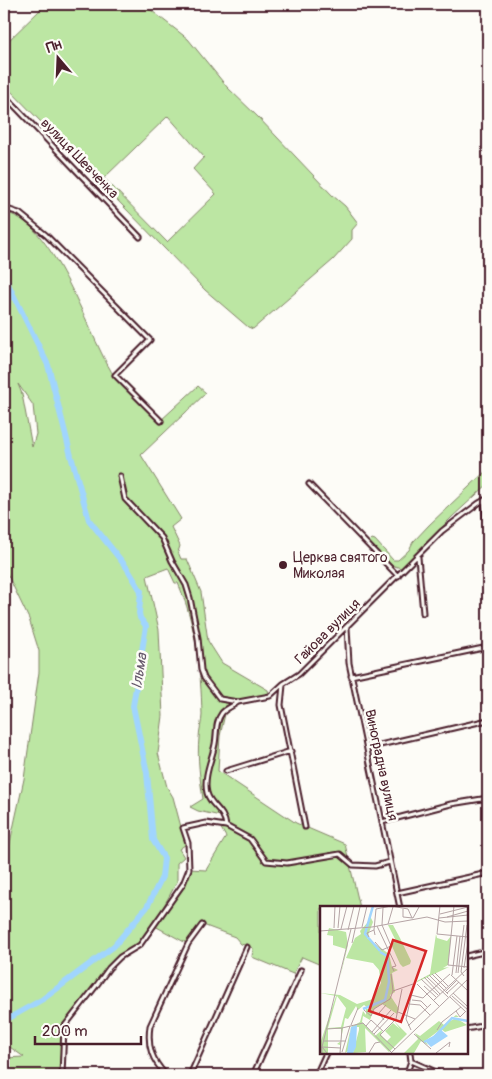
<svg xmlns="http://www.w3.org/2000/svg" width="492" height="1079" font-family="Pangolin,sans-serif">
	<rect width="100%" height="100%" fill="#fdfcf7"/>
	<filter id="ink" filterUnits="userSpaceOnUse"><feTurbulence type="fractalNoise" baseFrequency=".02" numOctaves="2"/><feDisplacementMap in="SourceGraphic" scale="10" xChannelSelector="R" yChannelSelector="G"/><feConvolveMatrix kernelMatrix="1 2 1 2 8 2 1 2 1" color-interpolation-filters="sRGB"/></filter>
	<g filter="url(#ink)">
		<path fill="#bce6a3" stroke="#838267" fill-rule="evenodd" d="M36 4H143L188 39 227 87 258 117 332 195 345 206 358 223 352 230V239L333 260 253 329 248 327 205 290 4 84V45L41 9ZM168 116 204 157 193 169 216 194 167 242 104 178Z
			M4 213C51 216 88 333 110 369 113 376 120 381 125 386 137 398 149 409 160 421L198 386 206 393 141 455 181 519 171 527 180 546 178 552 181 559H187L201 592 208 641 222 663 268 690 270 698 238 705 225 714 220 736 218 771 296 823 345 844 360 908H321V965L302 957 293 974 252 957 253 948 241 944 235 937 203 925 188 944 153 925 140 945 109 968 64 1027 62 1075H4V1058L24 1057 4 1043V870L24 779 39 672V651L29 619 4 567ZM18 384 33 405 36 434 32 447 22 394ZM168 568 175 583H178C196 625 201 669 202 715 202 722 199 730 199 738 197 758 200 779 203 799L190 807 198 811 225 817 226 825H219L226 837 206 870 189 869 177 894 156 920 177 882V863L184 857 179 849 188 843 183 828 181 827 173 797 167 787 158 753 163 716 159 630 147 576Z
			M488 469V484L452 517 401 568 391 565 369 542 372 539 375 540 393 560H398L409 550 413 542 429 525Z"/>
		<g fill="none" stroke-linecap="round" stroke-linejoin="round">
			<path stroke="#a0d5fe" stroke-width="6" d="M4 276 48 365 71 456 89 520 127 568 141 591 139 613 140 618 146 626 133 706 147 773 153 840 164 858 162 877 147 907 114 946 43 999 4 1021"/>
			<defs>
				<path id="minor" d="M4 80 7 84
					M4 95 140 237
					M4 208 19 213 46 235 150 340 115 375 161 421
					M120 476 125 499 162 538 172 561 186 585 190 598 198 638 201 670 204 678 220 699 238 702 270 696 283 684 299 674 442 531 479 503 488 498
					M309 484 398 576
					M484 500 488 546
					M418 557 423 613
					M347 628 349 663 400 908
					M351 676 488 647
					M283 685 281 705 305 827
					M367 748 488 720
					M226 771 291 751
					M382 822 451 804 488 798
					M226 826 250 839 266 861 287 863 340 854 353 865 375 866 390 862
					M397 893 488 873
					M466 956 488 951
					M466 1029 488 1025
					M411 1061 443 1075
					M62 1075 64 1027 96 986 109 968 120 957 140 945 183 884 189 869 188 843 183 828 206 823 226 826C224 809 211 807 207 793 203 777 212 759 215 744 217 734 215 722 222 713 225 709 233 706 238 702
					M166 1075C152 1060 147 1047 150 1026L188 944 202 925
					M190 1075 247 947
					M253 1075 301 970
					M316 1075 326 1053
					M406 1075 411 1061 410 1053"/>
			</defs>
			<use href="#minor" stroke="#4a1f2b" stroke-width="7"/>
			<use href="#minor" stroke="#fdfcf7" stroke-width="3"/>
		</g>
	</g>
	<circle fill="#4a1f2b" stroke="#fdfcf7" stroke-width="2" cx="283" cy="565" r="5"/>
	<g text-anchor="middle" stroke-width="5" stroke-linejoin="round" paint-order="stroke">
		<g font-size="14" fill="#4a1f2b" stroke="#fdfcf7">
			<text transform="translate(80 158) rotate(46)" y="5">вулиця Шевченка</text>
			<text transform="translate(327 631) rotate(-45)" y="5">Гайова вулиця</text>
			<text transform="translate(382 765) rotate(78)" y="5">Виноградна вулиця</text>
		</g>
		<g font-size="14" fill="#4a1f2b" stroke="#fdfcf7" text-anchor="start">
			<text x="293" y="562">Церква святого<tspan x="293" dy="16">Миколая</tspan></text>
		</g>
		<g font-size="15" font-style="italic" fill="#64566a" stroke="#fdfcf7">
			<text transform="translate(139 671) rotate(-81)" y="5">Ільма</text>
		</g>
	</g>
	<g transform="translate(320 906)">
		<rect width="148" height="148" fill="#fdfcf7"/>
		<path d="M49 8 53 16 47 32 69 48 72 61 78 64 72 67 75 86 70 89 79 103 77 108 62 98 54 103 50 114 43 110 42 116 55 130 62 124 61 129 67 135 71 131 65 125 73 117 80 123 74 115 87 128 69 146 45 122 46 146 33 147 39 124V121H31L28 145 25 147 31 121 40 116 43 105 46 109V103H50L44 99 38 104 36 100 28 113 25 112 20 139 17 138 21 135V123H8V147H0V138L16 90 0 87 20 89 37 98 53 93 61 77 59 64 53 57 26 52 35 32 41 28 40 25 49 15ZM17 90 26 102 21 121 8 122ZM68 19H73L80 32 91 55 90 58 83 61 80 58 71 38 76 35ZM9 22 26 26 28 39 20 72 26 43 13 39V30L7 29ZM116 28 117 32 127 35 131 30 128 59 123 62 129 61 97 76 118 97 97 76V75L110 68ZM136 109 139 111H134L130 115 136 112 147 119 125 126 121 123 105 135 108 139 101 135 94 147H84L98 133 95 127 100 130 119 115 124 119Z" fill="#bce6a3" fill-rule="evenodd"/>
		<path d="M37 119 36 141 33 147H27L31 121ZM121 124 128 130 111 141 106 136Z" fill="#a0d5fe"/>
		<path fill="none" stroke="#a0d5fe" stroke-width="2.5" d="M53 0 45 28 60 45M43 103 65 94 69 76 68 59 67 50 60 46M104 136 114 131 132 112 148 115"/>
		<path fill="none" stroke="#b5a4a5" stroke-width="1" d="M120 0 117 28 148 31M83 3V11L93 12 99 1M120 8 148 1M127 11 148 5M119 12 148 9M68 18 73 1M57 20 76 60 72 61 74 65M42 21 47 0M14 22 15 0M18 22 20 0M21 23 27 0M28 24 34 0M54 24 56 3 71 0 88 3 92 12M0 25 52 21 107 11 125 16 148 15M131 30 128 59 148 61M131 30 134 0M49 31 47 27 54 24 55 29M55 36 62 44 71 40 62 19 63 2M32 37 40 1M144 62 148 36M115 67 128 80M136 67 140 30M138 67 144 19M71 68 73 85M112 68 126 82M109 69 128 88M131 69 148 85M132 69 137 30M144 70 141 66 147 19M104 71 120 88M107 71 128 91M101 73 118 89M97 78 119 100M104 80 116 91M73 85 93 78M126 85 137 74M127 87 139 76M133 87 147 100M107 88 130 68M91 89 103 92 107 88M132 90 148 104M130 91 146 106M92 94 101 95 107 101M114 94 148 62M89 98 100 99 110 109M44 104 51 110 54 103 70 93 73 85M136 105 140 111 146 105M78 106 95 113M64 114 59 107 66 99M31 119 38 102M46 120 51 114 64 126M88 120 111 98M7 123 22 122M91 124 86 113 94 78M117 124 122 116 141 101M52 126 71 104M54 128 74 107M94 128 111 143M4 135H26M75 143 60 129 76 113 82 83M22 146 30 120M2 147V141L21 142M7 147 2 141 31 23M20 147 22 122 43 117 72 147M49 147 55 137 60 136M71 147 148 73M116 147 130 136 129 141"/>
		<path fill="#d62828" fill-opacity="0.15" stroke="#d62828" stroke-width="2.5" d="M73 34 106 45 81 116 49 105Z"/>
		<rect width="148" height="148" fill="none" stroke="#4a1f2b" stroke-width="2.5"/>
	</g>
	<rect width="492" height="1079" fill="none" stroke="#fdfcf7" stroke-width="20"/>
	<rect x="10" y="10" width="472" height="1059" fill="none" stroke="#4a1f2b" stroke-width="2" filter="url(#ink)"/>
	<g transform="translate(58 58) rotate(341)" stroke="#fdfcf7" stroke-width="4" paint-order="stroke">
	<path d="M0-4L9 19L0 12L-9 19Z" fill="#4a1f2b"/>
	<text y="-8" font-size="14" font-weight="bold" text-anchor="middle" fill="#4a1f2b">Пн</text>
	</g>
	<path d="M35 1036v8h106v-8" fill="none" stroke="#4a1f2b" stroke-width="2.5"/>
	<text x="42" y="1036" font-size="15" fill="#4a1f2b" stroke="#fdfcf7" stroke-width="4" paint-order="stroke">200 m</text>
</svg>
